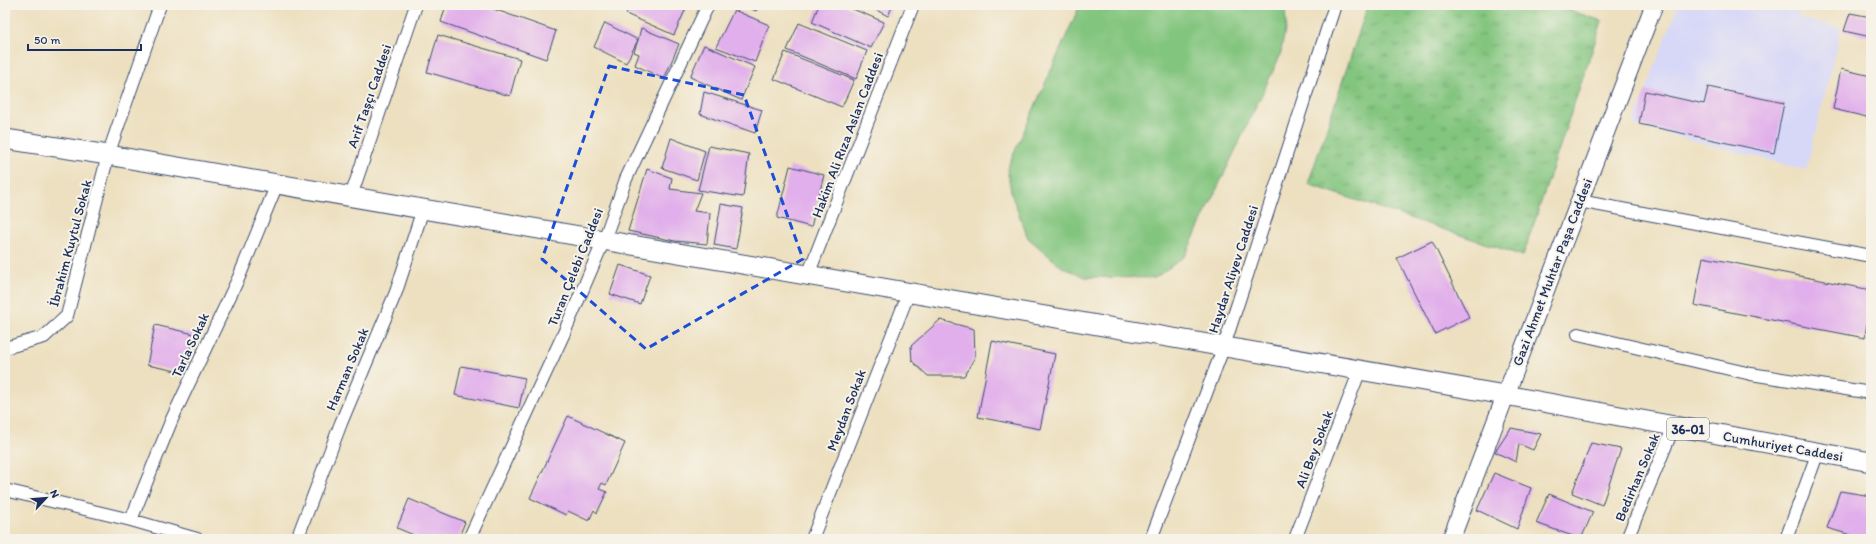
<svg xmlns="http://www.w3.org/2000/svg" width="1876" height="544" font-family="Itim,sans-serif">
	<defs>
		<pattern id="grass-tufts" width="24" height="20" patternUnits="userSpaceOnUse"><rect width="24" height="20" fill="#82c57e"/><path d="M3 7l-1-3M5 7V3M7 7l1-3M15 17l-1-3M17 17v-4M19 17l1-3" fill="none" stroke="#6aa06a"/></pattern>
	</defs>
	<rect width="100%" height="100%" fill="#f7f3e8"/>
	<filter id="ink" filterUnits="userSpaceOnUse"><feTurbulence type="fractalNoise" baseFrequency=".025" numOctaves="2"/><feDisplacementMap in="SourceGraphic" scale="8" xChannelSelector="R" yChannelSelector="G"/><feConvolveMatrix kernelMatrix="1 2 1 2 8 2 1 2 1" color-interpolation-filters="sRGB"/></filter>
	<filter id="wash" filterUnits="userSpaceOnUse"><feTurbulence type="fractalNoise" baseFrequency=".012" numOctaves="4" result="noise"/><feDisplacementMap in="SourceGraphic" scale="16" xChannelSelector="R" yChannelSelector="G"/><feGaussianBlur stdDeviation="0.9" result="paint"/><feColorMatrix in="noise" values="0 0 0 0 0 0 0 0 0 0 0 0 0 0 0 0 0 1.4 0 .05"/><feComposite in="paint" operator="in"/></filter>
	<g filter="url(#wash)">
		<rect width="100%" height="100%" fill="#ede0c0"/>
		<path fill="#d7d7f8" d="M1678 5H1801L1798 18 1841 28 1806 170 1633 125Z"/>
		<path fill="url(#grass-tufts)" stroke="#4e7a6e" d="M1368 5H1554L1602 21 1523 256 1308 184Z"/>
		<path fill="#82c57e" stroke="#4e7a6e" d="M1080 5H1285L1286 25 1280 56 1185 256 1155 278 1085 277 1062 267 1028 238 1012 196 1007 169Z"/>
		<g id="blocks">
			<path fill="#e1afeb" d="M446 5H482L556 31 546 59 441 22Z
				M630 5H684L687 6 674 35 626 14Z
				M742 5H758L756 11Z
				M819 5H843L884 22 871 48 812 22Z
				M866 5H893L888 16Z
				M734 10 769 25 755 62 716 47Z
				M1850 13 1871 17V37L1844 31Z
				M605 23 638 40 641 28 679 44 664 79 635 65 639 54 634 52 638 40 626 63 594 47Z
				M799 23 867 51 856 79 787 50Z
				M438 35 520 59 510 96 427 72Z
				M704 45 755 67 741 100 690 77Z
				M785 52 854 80 842 107 774 79Z
				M1841 69 1871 76V118L1833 109Z
				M1708 87 1784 103 1774 153 1639 124 1645 91 1704 104Z
				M704 92 762 110 755 133 700 114Z
				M671 138 705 151 697 180 662 168Z
				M709 146 749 154 743 197 698 190Z
				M790 166 824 175 811 227 777 218Z
				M647 169 672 178 670 189 701 193 694 211 710 213 707 244 675 241 628 231Z
				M721 204 743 208 736 249 714 245Z
				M1432 241 1469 317 1435 334 1397 258Z
				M1703 257 1871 290 1865 338 1694 305Z
				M620 265 650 275 640 304 610 294Z
				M940 320 974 329 975 357 964 376H928L912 361 911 346Z
				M155 325 194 334 186 373 147 365Z
				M992 341 1055 354 1040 429 978 417Z
				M461 366 525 378 519 408 455 395Z
				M568 416 625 443 606 485 602 483 599 489 607 492 597 513 594 510 589 521 568 511 566 515 530 498Z
				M1511 428 1541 434 1533 450 1519 444 1516 462 1495 452Z
				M1591 443 1621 449 1602 505 1572 493Z
				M1494 473 1531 488 1517 529 1477 510Z
				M1840 491 1871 496V539H1864L1827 528Z
				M1549 494 1593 512 1581 539 1536 523Z
				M409 499 465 522 458 539H423L397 528Z"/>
		</g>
	</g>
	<g filter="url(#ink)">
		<use href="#blocks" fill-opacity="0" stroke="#3a4a6d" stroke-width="1"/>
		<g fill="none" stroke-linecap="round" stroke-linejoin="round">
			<defs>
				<path id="street" d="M351 196 416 5
					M1579 201 1871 256
					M808 275 913 5
					M1578 334 1751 374 1871 393
					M5 348 44 337 67 316 108 155 160 5
					M5 490 131 520 197 539
					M131 520 172 419 239 277 277 184
					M297 539 341 423 396 292 423 209
					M469 539 564 333 604 240 626 179 708 5
					M812 539 909 292
					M1151 539 1224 346 1335 5
					M1295 539 1360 370
					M1627 539 1674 426
					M1786 539 1818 452"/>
				<path id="secondary" d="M1451 539 1654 5"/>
				<path id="primary" d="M5 139 108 155 1505 395 1871 462"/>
			</defs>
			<use href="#street" stroke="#3a4a6d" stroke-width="14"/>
			<use href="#secondary" stroke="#3a4a6d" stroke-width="19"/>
			<use href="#primary" stroke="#3a4a6d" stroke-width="21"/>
			<use href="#street" stroke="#fff" stroke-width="12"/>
			<use href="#secondary" stroke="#fff" stroke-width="17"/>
			<use href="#primary" stroke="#fff" stroke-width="19"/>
		</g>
	</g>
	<path fill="none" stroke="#1d4ed8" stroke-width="3" stroke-dasharray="8 5" stroke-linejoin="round" d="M609 66 744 95 803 259 646 349 542 259Z"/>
	<g text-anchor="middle" stroke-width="4" stroke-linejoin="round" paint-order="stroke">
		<rect fill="#f7f3e8" stroke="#5d6a87" stroke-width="1" x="1667" y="418" width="42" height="22" rx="3"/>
		<g font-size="13" font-weight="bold" fill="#1b2f5e">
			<text x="1688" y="434">36-01</text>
		</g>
		<g font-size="14" fill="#1b2f5e" stroke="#f7f3e8">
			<text transform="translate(369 96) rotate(-71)" y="5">Arif Taşçı Caddesi</text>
			<text transform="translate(847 135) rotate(-69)" y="5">Hakim Ali Rıza Aslan Caddesi</text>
			<text transform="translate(70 243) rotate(-75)" y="5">İbrahim Kuytul Sokak</text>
			<text transform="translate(575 267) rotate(-68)" y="5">Turan Çelebi Caddesi</text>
			<text transform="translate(1233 269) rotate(-72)" y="5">Haydar Aliyev Caddesi</text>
			<text transform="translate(1552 272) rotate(-69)" y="5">Gazi Ahmet Muhtar Paşa Caddesi</text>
			<text transform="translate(190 345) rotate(-65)" y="5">Tarla Sokak</text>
			<text transform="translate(347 369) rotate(-67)" y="5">Harman Sokak</text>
			<text transform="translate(846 410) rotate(-69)" y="5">Meydan Sokak</text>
			<text transform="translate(1783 446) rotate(10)" y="5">Cumhuriyet Caddesi</text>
			<text transform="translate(1314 449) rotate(-69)" y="5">Ali Bey Sokak</text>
			<text transform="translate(1637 477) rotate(-67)" y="5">Bedirhan Sokak</text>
		</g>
	</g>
	<rect width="1876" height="544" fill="none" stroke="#f7f3e8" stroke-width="20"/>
	<g transform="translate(46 498) rotate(64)" stroke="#f7f3e8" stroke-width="3" paint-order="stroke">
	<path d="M0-3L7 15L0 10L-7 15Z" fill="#1b2f5e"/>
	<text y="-6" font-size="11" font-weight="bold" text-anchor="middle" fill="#1b2f5e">N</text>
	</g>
	<path d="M28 44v6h113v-6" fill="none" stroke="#1b2f5e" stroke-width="2"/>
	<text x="34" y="44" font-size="12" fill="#1b2f5e" stroke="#f7f3e8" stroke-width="3" paint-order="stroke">50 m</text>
</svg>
